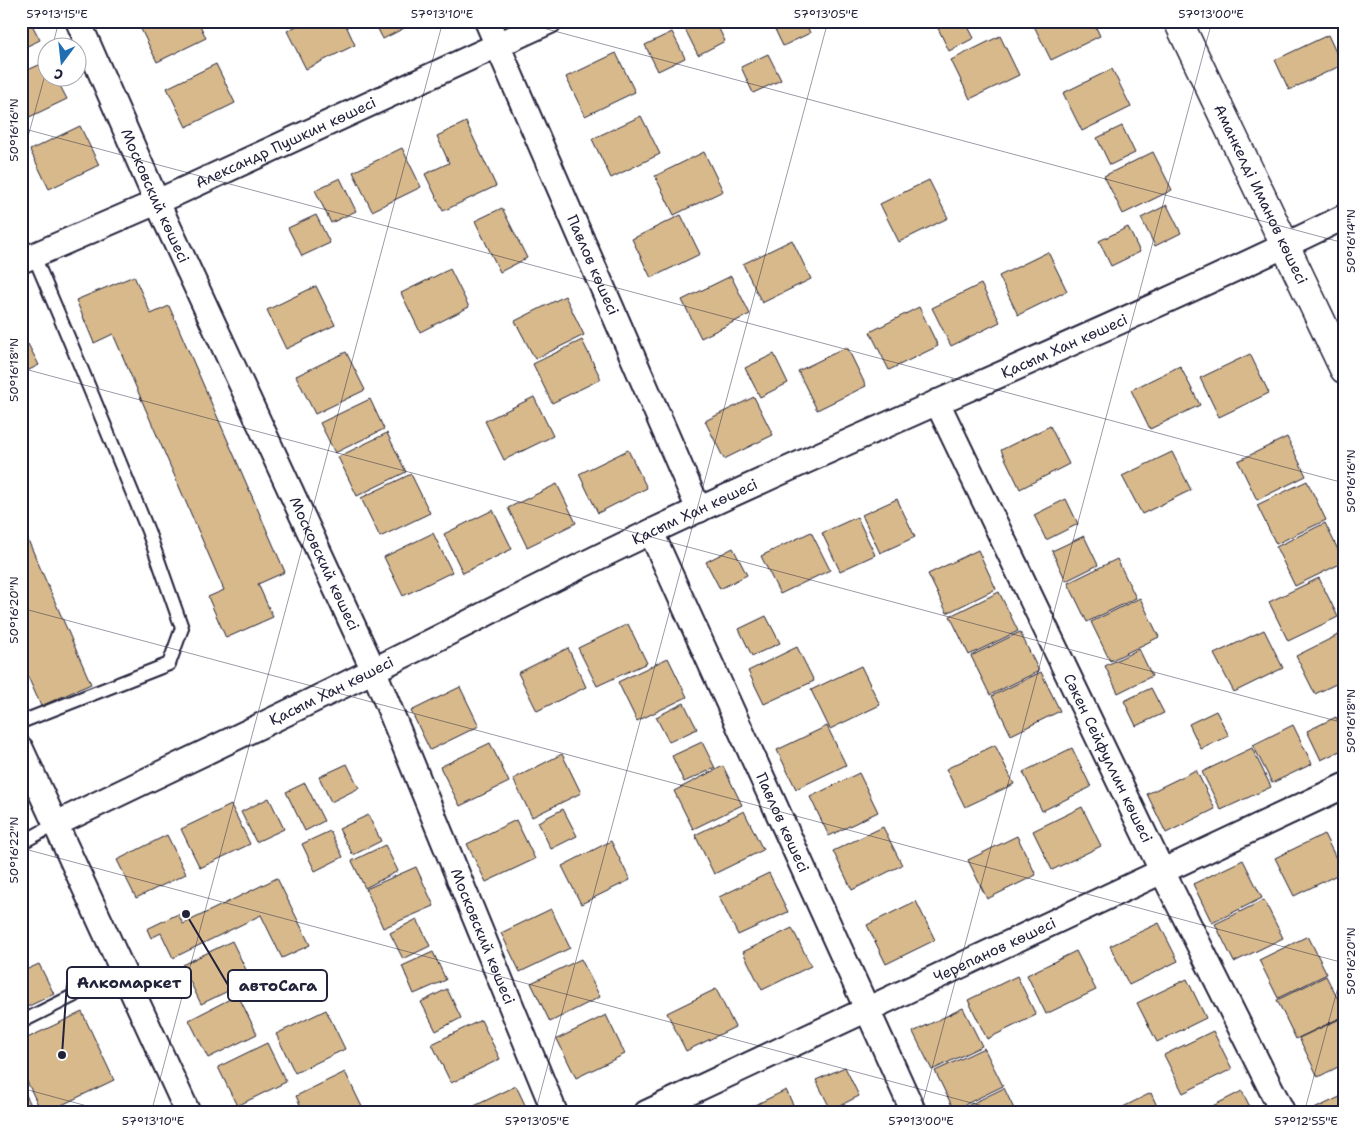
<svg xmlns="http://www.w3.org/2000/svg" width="1365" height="1134" font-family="'Shantell Sans',sans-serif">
	<rect width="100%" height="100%" fill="#fff"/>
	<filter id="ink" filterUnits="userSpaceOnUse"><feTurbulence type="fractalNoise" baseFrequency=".02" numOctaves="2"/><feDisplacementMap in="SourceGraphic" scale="10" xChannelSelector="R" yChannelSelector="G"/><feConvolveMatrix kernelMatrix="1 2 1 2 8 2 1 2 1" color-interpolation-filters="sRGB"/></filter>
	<g filter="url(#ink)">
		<path fill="#d7b98b" stroke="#22223b" d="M21 21H30L40 40 21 49Z
			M142 21H198L206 38 157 62 138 23Z
			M306 21H344L355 45 306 69 287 31Z
			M374 21H418L383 39Z
			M701 21H715L725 41 698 55 685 29Z
			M771 21H805L810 33 783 46Z
			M965 21 974 38 949 51 935 22Z
			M1093 21 1100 36 1051 60 1032 22Z
			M672 32 685 58 658 71 645 45Z
			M1328 35 1342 65 1289 90 1275 60Z
			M1000 36 1019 75 970 99 951 60Z
			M616 53 635 92 585 116 566 77Z
			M768 54 781 80 753 93 741 67Z
			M48 61V78H56L67 99 21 121V73Z
			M216 64 235 103 186 127 167 88Z
			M1112 69 1131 107 1082 131 1063 93Z
			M641 116 660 154 611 178 592 139Z
			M466 122 496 186 443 211 425 174 449 163 437 136Z
			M80 126 99 165 49 189 30 150Z
			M1122 126 1135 153 1110 165 1097 138Z
			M402 148 421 187 372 211 353 172Z
			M704 152 723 191 674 215 655 176Z
			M1153 152 1172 190 1123 214 1104 176Z
			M340 178 356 211 331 223 315 190Z
			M929 180 948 218 899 242 880 204Z
			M1167 205 1181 233 1155 246 1141 218Z
			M502 208 527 258 500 272 475 221Z
			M316 215 330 243 302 256 288 228Z
			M681 215 700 254 651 278 632 239Z
			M1128 227 1140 252 1111 266 1099 241Z
			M792 240 811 279 762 303 743 264Z
			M1048 252 1067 291 1018 315 999 276Z
			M450 269 469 307 420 332 401 293Z
			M134 276 151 314 169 306 285 572 258 584 273 617 226 638 208 597 224 590 113 334 94 343 76 300Z
			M731 276 750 314 701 338 682 300Z
			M981 284 1000 322 951 346 932 308Z
			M316 286 335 325 286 349 267 310Z
			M565 296 584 335 535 359 515 321Z
			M919 307 938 346 889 370 870 332Z
			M582 340 601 379 552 403 533 364Z
			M28 344 39 365 21 374V347Z
			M847 347 866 386 817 410 798 371Z
			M346 352 365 390 315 414 296 376Z
			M774 354 788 383 760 397 745 368Z
			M1250 354 1269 393 1219 417 1200 378Z
			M1180 366 1200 405 1150 429 1131 390Z
			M534 397 553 436 504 460 485 421Z
			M754 397 773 435 724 459 705 421Z
			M370 399 384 429 335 453 320 423Z
			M1050 426 1069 464 1020 489 1001 450Z
			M387 433 406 472 357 496 338 457Z
			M1287 437 1306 476 1257 500 1238 461Z
			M628 450 647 488 598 513 579 474Z
			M1172 452 1191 490 1142 514 1122 476Z
			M411 474 430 513 380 537 361 498Z
			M1307 481 1326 520 1276 544 1257 505Z
			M557 484 576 523 527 547 508 508Z
			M897 499 915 537 880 553 862 515Z
			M1066 499 1078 524 1046 540 1034 515Z
			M493 510 512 549 463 573 444 534Z
			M857 517 875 555 840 571 822 533Z
			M1325 523 1344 562 1295 586 1276 547Z
			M21 524 91 684 41 706 21 661Z
			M811 532 830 570 780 594 761 556Z
			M433 533 452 572 403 596 384 557Z
			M1084 536 1098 565 1066 581 1052 551Z
			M733 548 747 575 720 589 706 562Z
			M978 550 996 589 947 613 928 574Z
			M1117 559 1136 598 1087 622 1068 583Z
			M1319 578 1338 617 1288 641 1269 602Z
			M999 592 1018 631 969 655 950 616Z
			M1140 598 1159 637 1110 661 1091 622Z
			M766 616 780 643 752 656 739 629Z
			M628 624 647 663 597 686 578 648Z
			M1264 630 1283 668 1234 692 1214 654Z
			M1020 632 1039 671 990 695 971 656Z
			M1344 632V680L1315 694 1296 656Z
			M797 647 814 681 764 704 748 671Z
			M568 648 586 687 537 711 518 673Z
			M1139 649 1152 676 1118 693 1105 666Z
			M668 658 687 697 637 721 618 682Z
			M861 666 880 705 830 729 811 690Z
			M1041 672 1060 711 1011 735 992 696Z
			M460 687 479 726 430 750 411 711Z
			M1151 688 1164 713 1136 726 1124 701Z
			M684 703 697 729 669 742 656 717Z
			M1216 711 1229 736 1201 749 1189 724Z
			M1336 717 1344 733V749L1321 760 1307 731Z
			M1293 725 1312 764 1272 783 1253 745Z
			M827 726 846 765 796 789 777 750Z
			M702 742 715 768 684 782 672 756Z
			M490 743 509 782 460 806 440 767Z
			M995 745 1014 784 965 807 946 769Z
			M1072 748 1091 787 1042 811 1023 772Z
			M1252 748 1271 787 1221 810 1202 772Z
			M562 754 581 793 532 817 513 779Z
			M347 764 359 788 331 802 319 777Z
			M723 766 742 805 693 829 674 791Z
			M1196 770 1215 809 1166 833 1147 794Z
			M859 773 878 812 829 836 810 797Z
			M305 783 324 821 305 831 286 792Z
			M269 798 284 829 256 842 241 812Z
			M231 805 250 844 200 868 181 829Z
			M1082 807 1101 846 1052 870 1033 831Z
			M563 809 577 836 551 849 538 822Z
			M744 811 763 850 714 874 695 835Z
			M368 815 381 841 353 855 339 829Z
			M516 820 535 859 486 882 467 844Z
			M883 827 902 865 852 890 833 851Z
			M330 831 343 857 315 871 302 844Z
			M1324 834 1343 872 1294 896 1275 858Z
			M167 835 186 874 136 898 117 860Z
			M1017 836 1036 875 987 899 968 860Z
			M611 841 630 880 581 904 562 866Z
			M385 845 398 871 365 888 352 861Z
			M1243 860 1262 898 1212 923 1193 884Z
			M416 867 434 906 383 928 366 889Z
			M769 873 788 912 738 935 719 897Z
			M277 878 310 945 282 958 261 915 173 958 161 933 151 938 147 929 178 914 183 924Z
			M1264 900 1283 938 1234 962 1215 924Z
			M916 901 935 940 886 964 867 925Z
			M551 909 570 948 520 972 501 933Z
			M417 919 430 946 403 959 390 933Z
			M1159 923 1178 961 1129 985 1110 946Z
			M792 928 811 966 762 990 743 952Z
			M1308 936 1327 974 1278 998 1259 960Z
			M232 941 251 980 201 1004 182 965Z
			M1076 951 1096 990 1046 1014 1027 975Z
			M433 952 446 980 414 994 402 966Z
			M581 959 600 997 550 1022 531 983Z
			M39 964 54 994 27 1007 21 996V972Z
			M1017 976 1036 1015 987 1039 968 1000Z
			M1326 976 1344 1011V1016L1296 1039 1277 1000Z
			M1187 979 1206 1018 1157 1042 1137 1003Z
			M447 989 461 1018 436 1031 421 1002Z
			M716 989 735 1027 686 1051 667 1013Z
			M238 995 257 1034 208 1058 189 1020Z
			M963 1008 982 1046 932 1070 913 1032Z
			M326 1010 345 1049 295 1073 276 1034Z
			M82 1012 114 1080 45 1113H42L21 1069V1041Z
			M606 1015 625 1054 576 1078 557 1039Z
			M1344 1017V1064L1318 1077 1299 1038Z
			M481 1020 500 1059 451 1083 432 1044Z
			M1213 1031 1232 1069 1183 1093 1164 1055Z
			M267 1043 286 1082 237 1106 218 1067Z
			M984 1048 1003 1086 954 1110 935 1071Z
			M845 1067 859 1096 831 1110 816 1080Z
			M345 1072 364 1111 360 1113H304L296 1096Z
			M516 1086 529 1113H468L466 1110Z
			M1004 1088 1016 1113H955V1112Z
			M786 1090 797 1113H739Z
			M24 1091 35 1113H21V1092Z
			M1242 1091 1253 1113H1199Z
			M1151 1093 1160 1113H1111Z
			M1344 1095V1113H1313L1312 1110Z"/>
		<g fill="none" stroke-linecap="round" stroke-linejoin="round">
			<defs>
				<path id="service" d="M21 722 169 664 182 628 148 531 82 370 34 256
					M21 843 56 824
					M21 1022 123 971"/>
				<g id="minor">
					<path id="s1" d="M78 21 157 202 374 671 555 1113"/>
					<path id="s2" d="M487 21 699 510"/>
					<path id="s3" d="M21 261 157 202 550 21"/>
					<path id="s4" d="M937 402 1163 873 1283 1113"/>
					<path id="s5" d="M651 532 914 1113"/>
					<path d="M21 749 188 1113"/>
					<path id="s6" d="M56 824C163 772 271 722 378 668 470 623 560 574 653 531 882 423 1117 328 1344 217"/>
					<path id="s7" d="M646 1113C878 1003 1112 897 1344 786"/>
				</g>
				<g id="secondary">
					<path id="s8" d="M1178 21 1344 369"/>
				</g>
			</defs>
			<use href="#service" stroke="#22223b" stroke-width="16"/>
			<use href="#minor" stroke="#22223b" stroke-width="28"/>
			<use href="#secondary" stroke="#22223b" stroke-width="31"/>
			<use href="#service" stroke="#fff" stroke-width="12"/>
			<use href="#minor" stroke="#fff" stroke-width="24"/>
			<use href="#secondary" stroke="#fff" stroke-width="28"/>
		</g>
	</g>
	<path fill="none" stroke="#22223b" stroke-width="1" stroke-opacity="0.45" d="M517 21 1344 243M52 48 59 21M21 128 1344 483M21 162 48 64M21 368 1344 723M21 608 1344 963M21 848 1009 1113M21 1088 113 1113M151 1113 443 21M535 1113 828 21M920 1113 1212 21M1304 1113 1344 965"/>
	<g text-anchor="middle" stroke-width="4.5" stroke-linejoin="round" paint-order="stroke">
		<g font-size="15" fill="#22223b" stroke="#fff">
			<text dy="5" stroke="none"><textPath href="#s3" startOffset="290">Александр Пушкин көшесі</textPath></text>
			<text dy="5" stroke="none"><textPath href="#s8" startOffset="192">Аманкелді Иманов көшесі</textPath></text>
			<text dy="5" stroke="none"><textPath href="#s1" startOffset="191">Московский көшесі</textPath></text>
			<text dy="5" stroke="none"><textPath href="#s2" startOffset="266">Павлов көшесі</textPath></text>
			<text dy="5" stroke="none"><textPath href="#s6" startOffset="1116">Қасым Хан көшесі</textPath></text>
			<text dy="5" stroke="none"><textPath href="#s6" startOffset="711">Қасым Хан көшесі</textPath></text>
			<text dy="5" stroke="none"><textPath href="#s1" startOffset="596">Московский көшесі</textPath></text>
			<text dy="5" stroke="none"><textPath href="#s6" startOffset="306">Қасым Хан көшесі</textPath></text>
			<text dy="5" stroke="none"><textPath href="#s4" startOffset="395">Сәкен Сейфуллин көшесі</textPath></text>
			<text dy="5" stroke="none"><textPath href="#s5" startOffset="319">Павлов көшесі</textPath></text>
			<text dy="5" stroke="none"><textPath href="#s1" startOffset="1001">Московский көшесі</textPath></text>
			<text dy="5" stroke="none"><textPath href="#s7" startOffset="385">Черепанов көшесі</textPath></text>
		</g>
	</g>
	<path fill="none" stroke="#22223b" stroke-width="2" d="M62 1055L67 982M186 914L228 985"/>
	<g fill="#22223b" stroke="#fff" stroke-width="2">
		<circle cx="62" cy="1055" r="5"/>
		<circle cx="186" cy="914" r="5"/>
	</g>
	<g fill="#fff" stroke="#22223b" stroke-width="2">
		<rect x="67" y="967" width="124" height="31" rx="5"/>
		<rect x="228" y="970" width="99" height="31" rx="5"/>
	</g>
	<g font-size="16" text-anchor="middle" font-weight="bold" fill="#22223b">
		<text x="129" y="988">Алкомаркет</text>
		<text x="278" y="991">автоСага</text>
	</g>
	<rect width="1365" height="1134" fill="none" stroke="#fff" stroke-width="55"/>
	<g transform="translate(62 62) rotate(195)"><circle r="24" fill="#ffffff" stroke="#a7a7b1"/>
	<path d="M0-4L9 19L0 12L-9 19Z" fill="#1f6fb2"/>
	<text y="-8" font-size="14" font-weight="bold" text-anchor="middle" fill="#22223b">С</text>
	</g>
	<rect x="28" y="28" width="1310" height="1078" fill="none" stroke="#22223b" stroke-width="2"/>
	<g font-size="12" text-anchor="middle" fill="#22223b">
		<text x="57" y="18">57°13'15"E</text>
		<text x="442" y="18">57°13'10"E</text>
		<text x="826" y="18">57°13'05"E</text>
		<text x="1211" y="18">57°13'00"E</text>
		<text transform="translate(14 130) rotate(-90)" y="4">50°16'16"N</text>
		<text transform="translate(1351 241) rotate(-90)" y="4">50°16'14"N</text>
		<text transform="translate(14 370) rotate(-90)" y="4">50°16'18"N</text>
		<text transform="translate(1351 481) rotate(-90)" y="4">50°16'16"N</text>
		<text transform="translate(14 610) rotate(-90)" y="4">50°16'20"N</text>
		<text transform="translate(1351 721) rotate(-90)" y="4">50°16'18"N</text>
		<text transform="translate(14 850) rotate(-90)" y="4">50°16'22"N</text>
		<text transform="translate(1351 961) rotate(-90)" y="4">50°16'20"N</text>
		<text x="153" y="1125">57°13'10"E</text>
		<text x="537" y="1125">57°13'05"E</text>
		<text x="921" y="1125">57°13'00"E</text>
		<text x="1306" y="1125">57°12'55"E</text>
	</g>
</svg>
